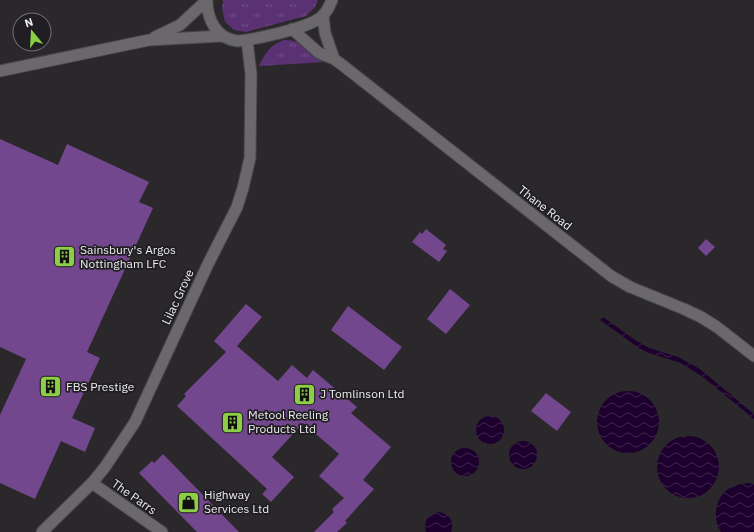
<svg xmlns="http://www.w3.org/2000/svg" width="754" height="532" font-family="'IBM Plex Sans',sans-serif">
	<defs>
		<pattern id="grass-tufts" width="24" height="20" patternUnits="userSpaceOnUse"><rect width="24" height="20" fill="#5a3172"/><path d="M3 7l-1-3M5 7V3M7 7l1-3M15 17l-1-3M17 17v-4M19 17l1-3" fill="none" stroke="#724f86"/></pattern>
		<pattern id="water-waves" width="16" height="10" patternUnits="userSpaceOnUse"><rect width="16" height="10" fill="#1d002d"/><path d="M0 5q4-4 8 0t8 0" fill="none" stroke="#3e254c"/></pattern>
	</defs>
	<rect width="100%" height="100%" fill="#2a282b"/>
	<path fill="url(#grass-tufts)" d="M223 0H318L315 7 306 16 246 32 234 30 225 22 222 8Z
		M284 40C301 39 312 52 325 62L259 66C265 53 270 45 284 40Z"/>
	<path fill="url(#water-waves)" d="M603 317 635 340 649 348 678 357 700 369 754 414V419L703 377 681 363 649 353 639 348 600 320Z
		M597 422a31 31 0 1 1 62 0a31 31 0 1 1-62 0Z
		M476 430a14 14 0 1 1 28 0a14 14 0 1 1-28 0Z
		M657 467a31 31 0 1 1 62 0a31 31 0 1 1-62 0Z
		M509 455a14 14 0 1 1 28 0a14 14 0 1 1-28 0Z
		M451 462a14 14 0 1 1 28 0a14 14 0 1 1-28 0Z
		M747 483 754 484V532H721C712 519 715 498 728 489 734 485 740 484 747 483Z
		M438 512C449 513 455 521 451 532H426C423 522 428 514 438 512Z"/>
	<path fill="#73478d" d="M0 139 58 165 67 144 149 182 139 202 153 208 87 352 100 358 72 418 95 428 85 452 61 441 35 499 0 483V415L26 359 0 347Z
		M426 229 446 245 443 249 447 251 439 262 412 242 420 232 422 234Z
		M706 239 715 247 706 256 698 248Z
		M450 289 470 305 446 334 427 319Z
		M246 304 262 317 237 346 278 381 292 365 307 378 313 370 357 407 351 413 391 447 363 480 374 489 345 521 347 523 337 532H314L334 512 332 509 344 498 319 476 339 454 303 423 272 457 294 477 271 502 262 494 267 489 177 406 186 396 184 394 226 352 214 341Z
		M348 306 402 347 384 370 331 330Z
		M546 393 571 412 557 431 531 411Z
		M163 454 239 532H197L139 473 152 461 154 463Z"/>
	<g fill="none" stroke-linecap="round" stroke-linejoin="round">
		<defs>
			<path id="minor" d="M92 483 162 532"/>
			<path id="tertiary" d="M207 0C207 20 217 39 238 41 256 39 305 29 320 18 326 14 329 7 332 0
				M323 15 325 33 334 59
				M292 29 319 53 334 59 341 64 611 276 630 287 684 309 701 317 717 327 754 356
				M155 37 180 25 206 1
				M0 71 149 40 222 36
				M42 532 92 483 105 467 135 422 208 264 237 207 243 188 250 158 251 74 247 40"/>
		</defs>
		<use href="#minor" stroke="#474648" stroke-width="13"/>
		<use href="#tertiary" stroke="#474648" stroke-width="13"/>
		<use href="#minor" stroke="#6b686c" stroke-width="11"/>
		<use href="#tertiary" stroke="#6b686c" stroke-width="11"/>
	</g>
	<defs>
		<symbol id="building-square" viewBox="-11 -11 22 22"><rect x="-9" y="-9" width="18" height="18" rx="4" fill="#8cce45" stroke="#201e22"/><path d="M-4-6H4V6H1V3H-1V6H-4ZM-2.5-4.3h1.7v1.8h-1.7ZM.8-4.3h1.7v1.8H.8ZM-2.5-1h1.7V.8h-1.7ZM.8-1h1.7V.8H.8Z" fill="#111"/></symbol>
		<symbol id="shop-square" viewBox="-11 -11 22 22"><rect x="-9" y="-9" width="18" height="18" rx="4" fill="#8cce45" stroke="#201e22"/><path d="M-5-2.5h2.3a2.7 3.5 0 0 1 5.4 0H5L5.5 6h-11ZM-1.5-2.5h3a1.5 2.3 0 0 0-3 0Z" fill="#111"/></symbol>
	</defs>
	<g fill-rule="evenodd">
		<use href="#building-square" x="52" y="244" width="25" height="25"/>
		<use href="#building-square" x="38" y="374" width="25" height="25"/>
		<use href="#building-square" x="292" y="382" width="25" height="25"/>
		<use href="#building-square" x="220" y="410" width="25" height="25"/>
		<use href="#shop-square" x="176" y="490" width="25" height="25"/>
	</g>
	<g text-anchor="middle" stroke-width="3.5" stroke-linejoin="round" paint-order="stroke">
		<g font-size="12" fill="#edecee" stroke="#201e22">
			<text transform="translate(545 208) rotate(38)" y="4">Thane Road</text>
			<text transform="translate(178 297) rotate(-65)" y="4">Lilac Grove</text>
			<text transform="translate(134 497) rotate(35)" y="4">The Parrs</text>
		</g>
		<g font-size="12" fill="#edecee" stroke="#201e22" text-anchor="start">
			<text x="80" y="254">Sainsbury's Argos<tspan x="80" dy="14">Nottingham LFC</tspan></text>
			<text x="66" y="391">FBS Prestige</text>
			<text x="320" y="398">J Tomlinson Ltd</text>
			<text x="248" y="419">Metool Reeling<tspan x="248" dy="14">Products Ltd</tspan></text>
			<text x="204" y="499">Highway<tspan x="204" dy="14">Services Ltd</tspan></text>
		</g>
	</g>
	<g transform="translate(32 32) rotate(342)"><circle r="19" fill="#201e22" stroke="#727074"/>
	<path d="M0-3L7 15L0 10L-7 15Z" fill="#8cce45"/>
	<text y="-6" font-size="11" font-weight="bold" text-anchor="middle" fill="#edecee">N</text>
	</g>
</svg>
